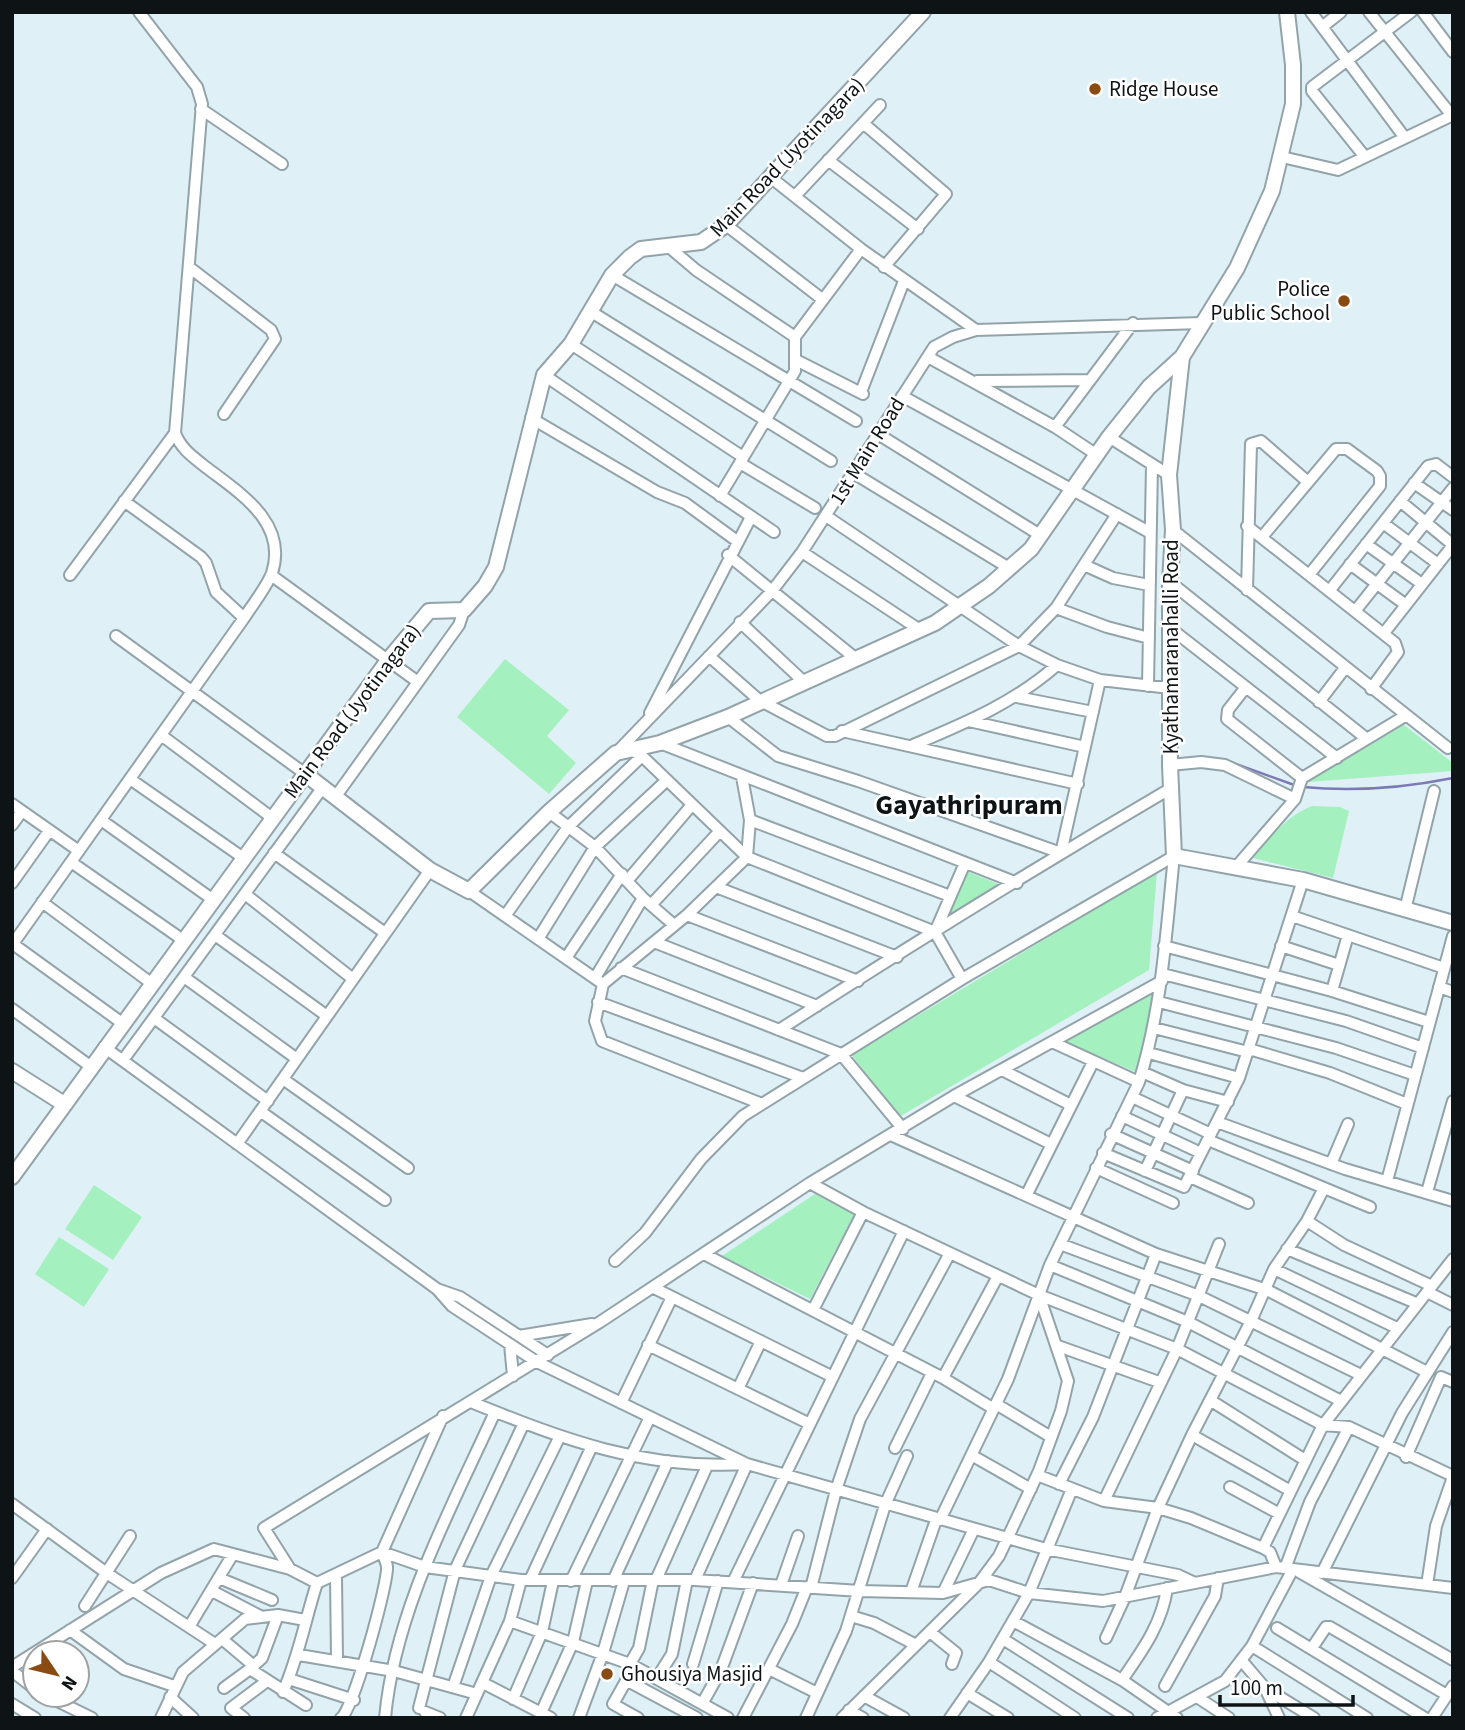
<svg xmlns="http://www.w3.org/2000/svg" width="1465" height="1730" font-family="'Source Sans 3',sans-serif">
	<rect width="100%" height="100%" fill="#dff1f7"/>
	<path fill="#a4f0be" d="M505 659 569 710 547 736 576 763 549 794 457 717Z
		M1404 725 1453 763V771L1308 782Z
		M1312 806 1340 807 1349 811 1333 878 1253 858C1270 838 1286 816 1312 806Z
		M966 871 1003 886 940 926Z
		M1157 872 1149 970 899 1117 852 1055Z
		M1156 992 1136 1072 1065 1042Z
		M94 1185 142 1217 113 1260 65 1229Z
		M815 1194 854 1215 810 1299 722 1256Z
		M59 1237 109 1269 84 1307 35 1274Z"/>
	<g fill="none" stroke-linecap="round" stroke-linejoin="round">
		<path stroke="#7c79b6" stroke-width="2.5" d="M1225 760 1297 786
			M1303 787C1354 792 1403 788 1453 778"/>
		<defs>
			<path id="street" d="M1311 12 1405 138
				M1369 12 1453 117
				M1423 12 1453 52
				M1322 27 1341 12
				M201 109 282 164
				M863 123 946 194 884 267
				M1282 157 1338 170 1453 115
				M1365 157 1312 91V87L1411 12
				M828 160 918 229
				M769 176 861 249 976 330
				M795 196 880 105
				M726 225 822 299
				M669 247 696 270 795 337
				M189 267 271 330 275 339 224 414
				M612 275 856 421
				M590 311 831 461
				M571 344 743 457
				M928 357 1055 427 1097 455
				M796 360 863 394
				M544 375 774 532
				M977 381 1090 380
				M861 392 904 281
				M902 396 1149 532
				M531 418 657 492 685 503 737 541
				M1055 427 1133 323
				M878 434 1040 535
				M1109 437 1169 475
				M740 463 815 508
				M855 474 1009 568
				M1414 483 1453 510
				M720 496 795 371V337L861 249
				M124 501 201 557 206 563 216 592 244 618
				M1400 501 1453 545
				M826 516 1019 646 1057 665 1100 680 1170 688
				M1383 523 1438 564
				M1247 526 1395 643 1398 652 1371 689
				M1173 530 1448 748
				M1262 537 1336 449H1347L1377 471 1380 476V486L1309 575
				M1366 544 1422 584
				M802 552 920 630
				M728 555 855 658
				M1350 564 1406 605
				M1084 565 1113 578 1149 585
				M70 575 175 433
				M271 575 418 682
				M1170 582 1367 739
				M1247 590 1251 444 1261 441 1308 482
				M1330 590 1428 466 1436 464 1453 477
				M1056 608 1107 627 1149 638
				M1356 610 1453 488
				M740 622 803 681
				M1170 628 1337 758
				M1384 633 1453 545
				M116 636 304 773
				M709 656 759 700 827 736H835L1019 646 1056 608 1117 514
				M1148 686 1152 465
				M1246 687 1228 710 1227 719 1302 778
				M1017 697 1093 712
				M1319 702 1345 668
				M650 713 751 517
				M728 717 778 756 858 781 1061 853 1100 680
				M969 721 1085 747
				M842 731 1078 784
				M161 735 271 817
				M660 743 1017 883
				M913 745C965 723 1014 703 1057 665
				M631 750 642 756 747 857 935 932 962 979
				M617 752 772 591 802 552 934 347 953 337 976 330 1202 323
				M1170 765 1201 762 1225 765 1295 799
				M742 777 750 820 747 857 687 915 603 984 595 1021 602 1041 762 1104
				M130 779 242 857
				M336 796 459 625 464 610
				M12 804 79 851
				M549 812 595 847 643 898 674 925
				M101 820 212 899
				M750 820 950 896
				M12 825 22 811
				M274 853 385 933
				M71 862 183 940
				M1236 867 1295 799 1302 778 1405 716
				M627 881 691 806
				M12 883 49 831
				M716 887 897 957
				M469 891 603 984
				M245 894 353 979
				M42 902 151 983
				M651 905 719 832
				M1405 910 1434 791
				M687 915 858 981
				M505 916 568 827 642 756
				M1292 916 1444 968
				M935 932 965 863
				M215 935 327 1016
				M538 939 595 847 666 781
				M654 942 817 1006
				M13 944 122 1023
				M12 945 244 618C253 604 266 588 272 573 288 523 241 494 207 468 193 457 181 449 175 433L202 104 197 87 139 12
				M1164 946 1332 991 1429 1022
				M1281 946 1339 965
				M566 958 622 874
				M621 968 841 1054 903 1129
				M1163 974 1346 1021 1423 1048
				M184 977 297 1059
				M595 978 643 898
				M1162 981 954 1096 810 1183 600 1322 264 1528 290 1569 317 1583 382 1552 425 1567 521 1580H695L860 1591 943 1593 989 1580 1029 1593 1103 1601 1276 1567 1453 1588
				M1439 987 1453 992
				M1332 991 1348 935
				M598 1002 803 1078
				M1159 1002 1336 1048 1415 1075
				M12 1009 90 1066
				M154 1018 268 1101
				M1154 1028 1248 1052
				M779 1030C909 946 1040 865 1173 787
				M1052 1042 1139 1082
				M104 1047 437 1289
				M1249 1049 1330 1073 1407 1104
				M1149 1053 1239 1078
				M123 1060 323 787
				M1002 1070 1071 1105
				M1142 1072 1183 1090 1228 1102
				M283 1079 408 1168
				M954 1096 1051 1144
				M1132 1097 1211 1134
				M260 1111 385 1200
				M1122 1116 1201 1153
				M1217 1122 1345 1169 1453 1201
				M1111 1134 1193 1171
				M893 1136 1156 1254 1267 1290 1427 1372
				M1208 1140 1370 1207
				M237 1144 430 870
				M1103 1153 1184 1187 1239 1078 1303 880
				M1331 1164 1348 1124
				M1096 1168 1173 1203
				M1145 1171 1183 1090
				M1190 1177 1248 1203
				M1387 1181 1453 936
				M810 1183 863 1212 1039 1295 1177 1349 1323 1425 1349 1427 1453 1476
				M1427 1192 1453 1101
				M1027 1194 1093 1062
				M1307 1221 1344 1245 1432 1286
				M1060 1244 1199 1296 1361 1375
				M1287 1249 1416 1303
				M704 1254 943 1378 994 1409
				M615 1261 645 1233 701 1159 743 1116 962 979 1174 856
				M1050 1265 1188 1322 1341 1401
				M1274 1269 1397 1328
				M654 1288 833 1377
				M1427 1292 1453 1305
				M813 1310 863 1212
				M519 1336 592 1324
				M510 1344 513 1376
				M648 1345 810 1424
				M1058 1346 1159 1382
				M548 1355 460 1297 437 1289 452 1306 537 1362 747 1464 1046 1549 1178 1575 1195 1583
				M943 1378 998 1276
				M738 1389 761 1341
				M1210 1400 1305 1460
				M471 1402C565 1440 644 1470 747 1464L695 1580
				M621 1403 672 1297
				M996 1404 1051 1437
				M1192 1435 1289 1490
				M895 1448 932 1373
				M973 1456 1031 1489
				M1406 1457 1441 1377 1453 1382
				M1037 1475 1104 1501 1158 1508 1191 1518 1263 1548
				M1059 1484 1093 1417 1156 1254
				M1230 1487 1278 1513
				M1104 1501 1177 1349 1219 1244
				M12 1504 108 1574 215 1644
				M940 1520 1008 1379 1050 1265 1139 1082C1162 1008 1166 933 1174 856
				M1286 1566 1310 1502 1349 1427
				M1276 1567 1270 1552 1263 1548 1323 1425 1453 1259
				M1299 1572 1453 1660
				M1322 1573 1402 1413 1453 1332
				M336 1576 337 1660
				M12 1578 47 1529
				M219 1578 272 1600
				M530 1580 591 1448
				M656 1580 707 1466
				M571 1581 650 1417
				M613 1581 668 1461
				M733 1582 904 1231
				M781 1585 798 1536
				M1427 1585 1436 1526 1453 1477
				M811 1588 836 1490 860 1419 950 1253
				M212 1591 262 1617
				M911 1592 936 1520
				M943 1593 974 1529
				M85 1606 130 1536
				M851 1616 874 1623 916 1645
				M510 1621 630 1664 728 1718
				M1013 1621 1122 1680 1177 1718
				M189 1627 233 1554
				M1277 1628 1425 1718
				M70 1630 124 1669 174 1686
				M930 1632 956 1653 952 1664
				M1106 1638 1125 1597 1158 1508 1192 1435 1251 1321 1274 1269 1307 1221 1323 1190
				M222 1639 254 1666
				M1003 1639 1128 1718
				M1252 1646 1367 1718
				M1312 1648 1326 1627H1330L1447 1695
				M299 1655 394 1671 477 1694
				M1242 1661 1265 1688 1279 1718
				M989 1662 1075 1718
				M630 1664 639 1648 653 1580
				M693 1664 718 1581
				M12 1667 161 1573 214 1549 290 1569
				M250 1669 262 1658 278 1615
				M769 1669 815 1692
				M12 1671 35 1689
				M630 1674 613 1704 638 1718
				M657 1678 672 1654 687 1580
				M289 1679 354 1700
				M626 1680 697 1718
				M1122 1680C1142 1651 1162 1624 1167 1588
				M483 1683 551 1718
				M1165 1686 1215 1596 1218 1578
				M453 1687 491 1576 560 1436
				M224 1688 250 1669 306 1705
				M1265 1688 1314 1718
				M283 1692C299 1656 305 1620 317 1583
				M967 1693 1008 1718
				M45 1695 92 1718
				M864 1696 904 1718
				M170 1697 193 1718
				M1197 1697 1229 1718
				M513 1699 542 1632 553 1581
				M12 1704 35 1718
				M702 1704 721 1670 753 1583
				M419 1708 455 1570 524 1423
				M849 1710 863 1718
				M425 1712 440 1718
				M541 1713 573 1642 587 1581
				M161 1718 183 1672 245 1619 278 1615 305 1620
				M244 1718 231 1708 267 1681
				M341 1718C353 1711 388 1584 387 1567 387 1563 383 1556 382 1552L443 1416
				M385 1718C395 1610 451 1509 495 1412
				M466 1718 510 1621 521 1580
				M579 1718 603 1653 624 1581
				M743 1718 792 1624 807 1587
				M806 1718 846 1631 885 1505 907 1456
				M842 1718 979 1583 999 1556 1008 1537 1039 1471 1061 1411 1068 1381 1039 1295
				M950 1718 989 1662 1029 1593 1072 1489
				M1157 1718 1225 1681 1252 1646 1293 1569
				M1432 1718 1453 1686"/>
			<path id="secondary" d="M1287 12 1293 65V104L1272 191 1237 268 1182 357 1169 475 1173 530 1170 582V765L1174 856 1303 880 1453 923
				M304 773 430 870 469 891 549 812 616 753 660 743 728 717 935 623 989 586 1031 549 1109 437 1149 387 1182 357
				M12 1071 64 1104
				M12 1177 389 659 429 611 464 610 485 586 496 567 544 375 571 344 612 275 630 257 641 249 701 242 726 225 923 12"/>
		</defs>
		<use href="#street" stroke="#92a3a9" stroke-width="14"/>
		<use href="#secondary" stroke="#92a3a9" stroke-width="18"/>
		<use href="#street" stroke="#fff" stroke-width="10"/>
		<use href="#secondary" stroke="#fff" stroke-width="14"/>
	</g>
	<g fill="#8a4b12" stroke="#fff" stroke-width="2.5">
		<circle cx="1095" cy="89" r="7"/>
		<circle cx="1344" cy="301" r="7"/>
		<circle cx="607" cy="1674" r="7"/>
	</g>
	<g text-anchor="middle" stroke-width="5" stroke-linejoin="round" paint-order="stroke">
		<g font-size="21" fill="#0e1416" stroke="#fff" text-anchor="start">
			<text x="1109" y="96">Ridge House</text>
			<text x="1330" y="296" text-anchor="end">Police<tspan x="1330" dy="24">Public School</tspan></text>
			<text x="621" y="1681">Ghousiya Masjid</text>
		</g>
		<g font-size="21" fill="#0e1416" stroke="#fff">
			<text transform="translate(787 157) rotate(-46)" y="7">Main Road (Jyotinagara)</text>
			<text transform="translate(867 451) rotate(-58)" y="7">1st Main Road</text>
			<text transform="translate(1171 647) rotate(-90)" y="7">Kyathamaranahalli Road</text>
			<text transform="translate(352 711) rotate(-53)" y="7">Main Road (Jyotinagara)</text>
		</g>
		<g font-size="28" font-weight="bold" fill="#0e1416" stroke="#fff">
			<text x="969" y="814">Gayathripuram</text>
		</g>
	</g>
	<rect width="1465" height="1730" fill="none" stroke="#0e1416" stroke-width="28"/>
	<g transform="translate(56 1674) rotate(125)"><circle r="33" fill="#ffffff" stroke="#9fa1a2" stroke-width="2"/>
	<path d="M0-5L12 26L0 18L-12 26Z" fill="#8a4b12"/>
	<text y="-10" font-size="19" font-weight="bold" text-anchor="middle" fill="#0e1416">N</text>
	</g>
	<path d="M1220 1695v10h133v-10" fill="none" stroke="#0e1416" stroke-width="3.5"/>
	<text x="1230" y="1695" font-size="21" fill="#0e1416" stroke="#ffffff" stroke-width="5" paint-order="stroke">100 m</text>
</svg>
